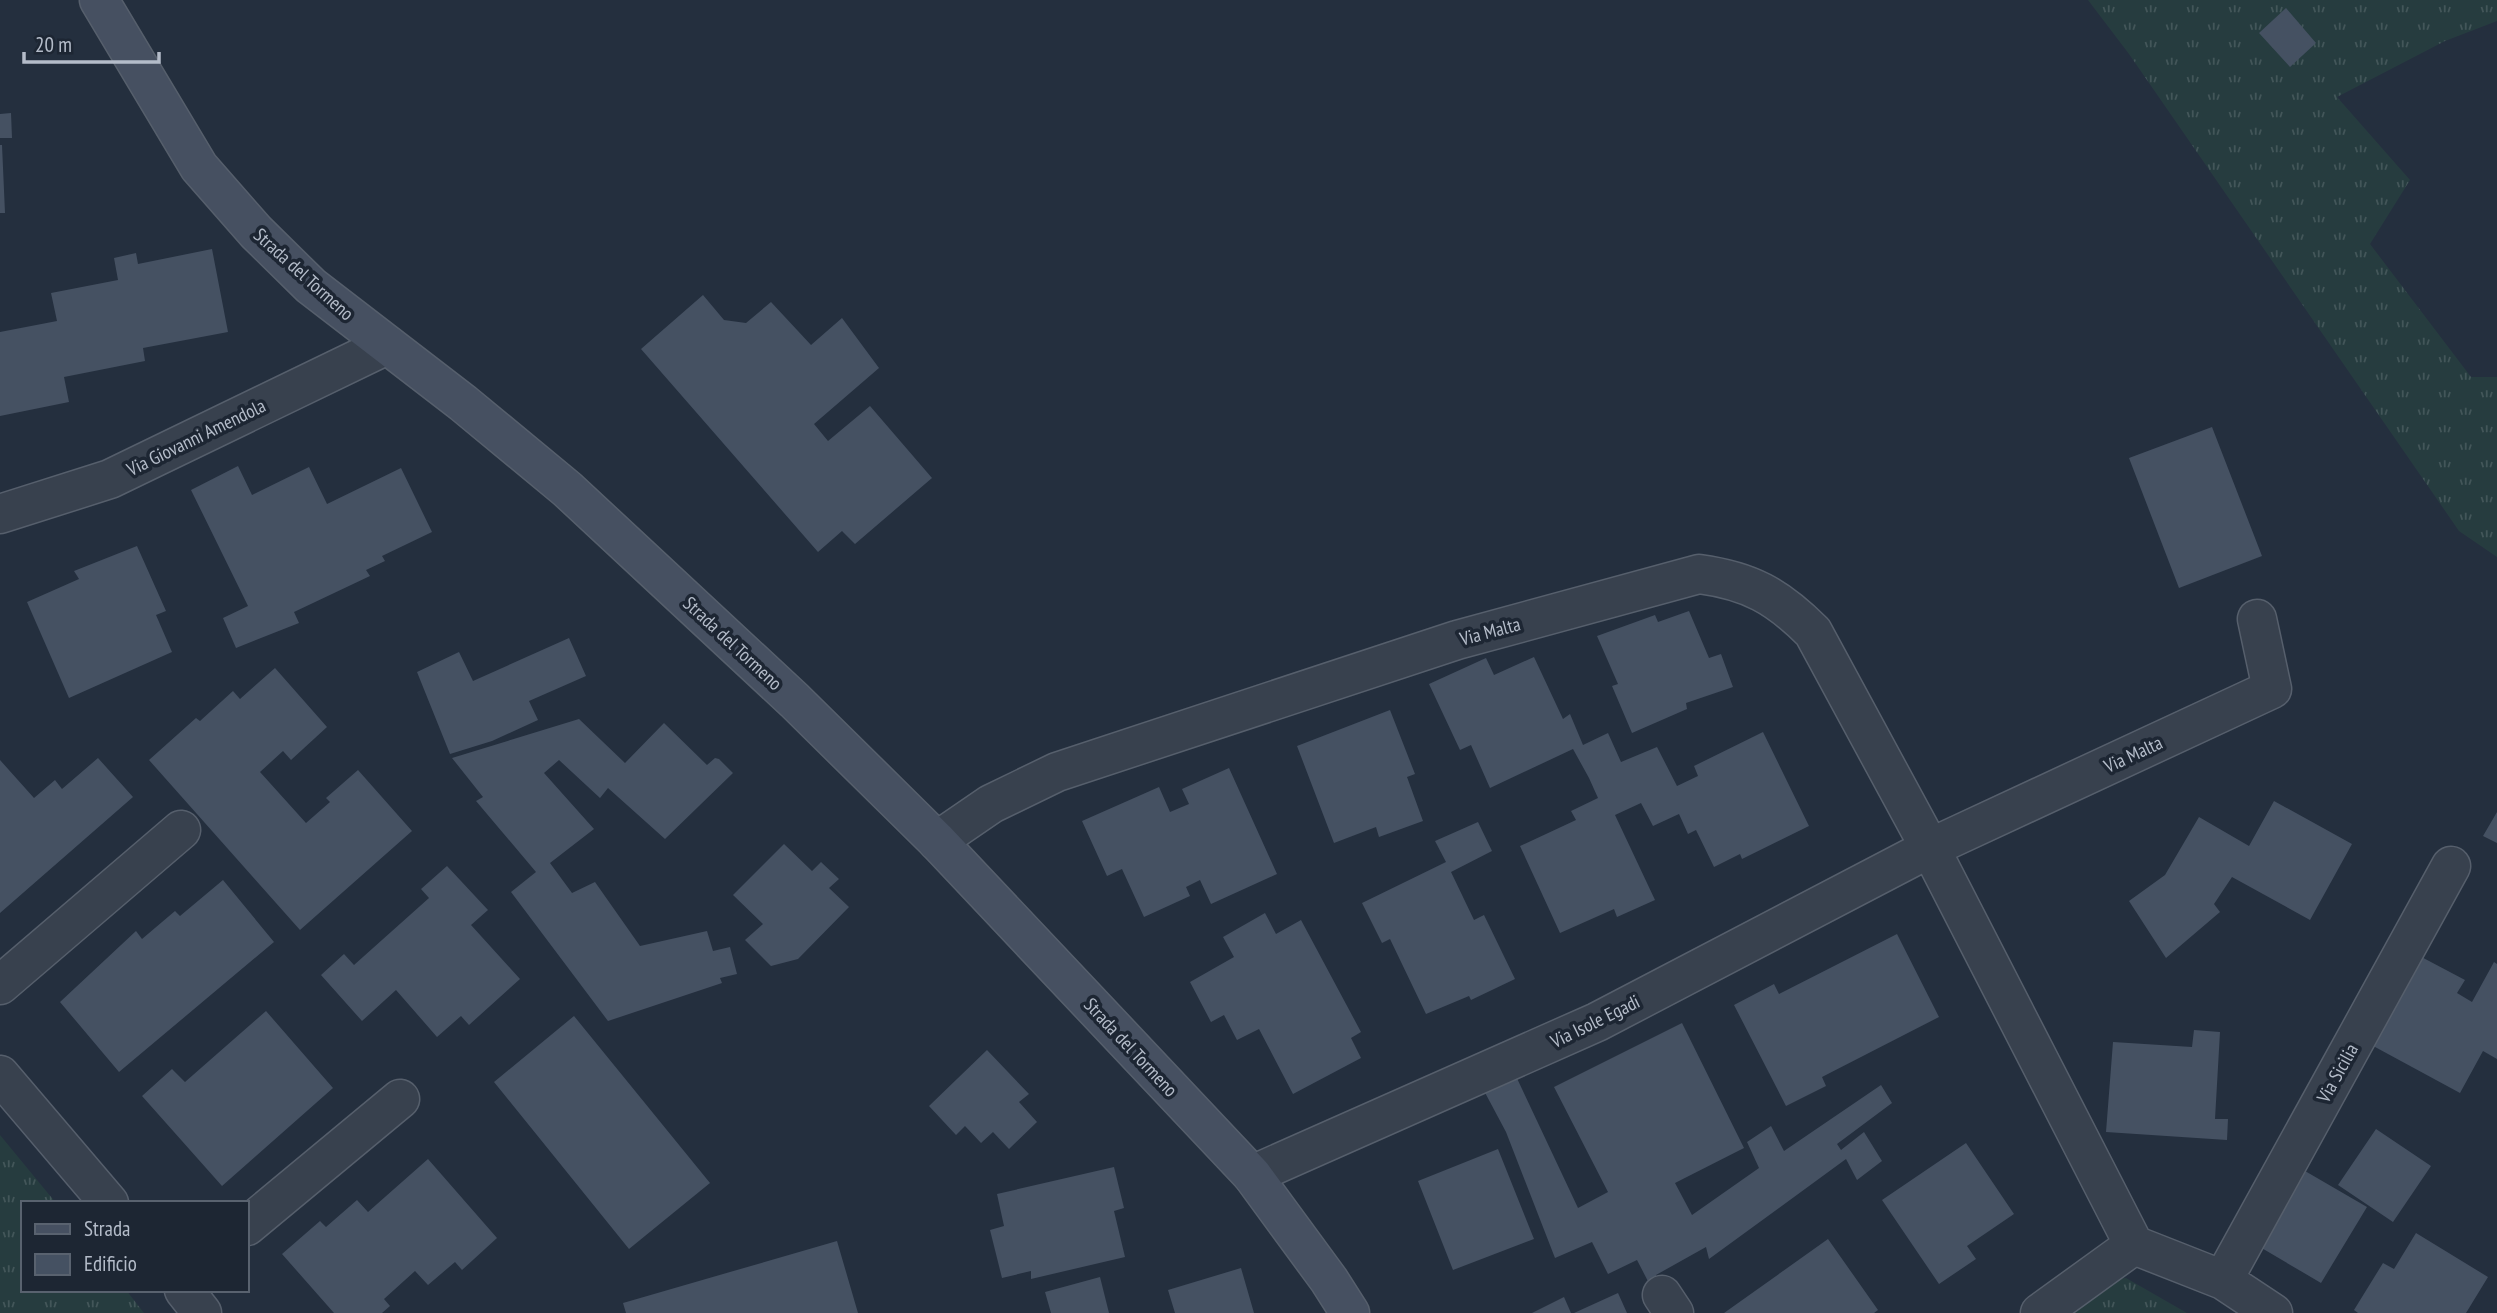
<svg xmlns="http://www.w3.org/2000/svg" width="2497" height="1313" font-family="'PT Sans Narrow',sans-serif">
	<defs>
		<pattern id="grass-tufts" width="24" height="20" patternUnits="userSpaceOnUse" patternTransform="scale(1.75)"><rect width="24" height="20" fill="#263c3f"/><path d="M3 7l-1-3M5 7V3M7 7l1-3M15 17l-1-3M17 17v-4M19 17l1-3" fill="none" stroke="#435659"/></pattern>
	</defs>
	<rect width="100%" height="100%" fill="#242f3e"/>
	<path fill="url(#grass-tufts)" d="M2088 0H2497V21L2445 41 2337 97 2410 180 2370 244 2471 377H2497V557L2459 531 2129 54Z
		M0 1135 56 1203H23V1290H126L144 1313H0Z
		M2126 1278 2187 1313H2050L2106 1280Z"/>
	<path fill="#455162" d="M2286 8 2316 43 2290 67 2259 33Z
		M11 113 12 138H0V114Z
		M0 145H2L5 213H0Z
		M212 249 228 332 143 348 145 361 64 377 69 402 0 416V332L57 321 51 293 118 280 114 258 136 253 138 264Z
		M703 295 724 320 746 323 771 302 811 345 842 318 879 368 814 424 828 441 870 406 932 478 855 544 842 531 818 552 641 349Z
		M2212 427 2262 556 2179 588 2129 458Z
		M238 466 252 495 309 467 327 504 401 468 432 532 382 556 385 561 366 570 370 576 294 612 299 623 236 648 223 618 248 606 191 490Z
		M137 546 166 611 156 615 172 652 69 698 27 602 79 579 74 571Z
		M1689 611 1709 658 1721 654 1733 687 1686 703 1687 709 1632 733 1612 686 1618 684 1597 636 1655 615 1658 622Z
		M569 638 586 676 529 701 538 720 492 741 450 754 417 672 459 652 473 681Z
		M1534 657 1563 719 1570 714 1583 745 1608 733 1621 762 1657 747 1677 786 1698 776 1694 766 1763 732 1809 826 1742 859 1740 854 1714 867 1696 830 1688 834 1679 814 1653 826 1641 803 1615 815 1655 900 1617 917 1614 909 1560 933 1520 846 1576 820 1571 811 1598 798 1589 778 1573 749 1490 788 1471 745 1460 750 1429 684 1486 658 1494 675Z
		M275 668 327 727 291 760 283 751 260 772 306 823 330 802 326 798 358 770 412 831 300 930 149 760 196 718 200 721 233 691 240 699Z
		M1390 710 1415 774 1407 777 1423 821 1379 837 1376 827 1334 843 1297 746Z
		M579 719 625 763 664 723 707 765 715 758 719 759 733 773 665 839 608 788 600 798 559 760 544 773 594 829 550 863 572 893 595 882 640 946 707 931 713 951 730 947 737 974 720 978 722 983 608 1021 511 892 536 872 476 801 483 797 452 758Z
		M98 758 133 797 0 913V760L34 798 55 780 62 789Z
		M1229 768 1277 874 1211 904 1200 880 1186 887 1190 896 1144 917 1122 869 1107 876 1082 821 1159 787 1170 812 1189 804 1182 789Z
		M2274 801 2352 844 2310 920 2232 877 2214 904 2220 912 2166 958 2129 901 2165 875 2199 817 2249 846Z
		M2497 812V843L2483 836Z
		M1478 822 1492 851 1451 872 1474 920 1484 915 1515 979 1471 1000 1469 996 1426 1014 1390 939 1382 943 1362 903 1446 862 1435 841Z
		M784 844 812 871 821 862 839 879 829 888 849 907 798 959 771 966 745 940 763 924 733 895Z
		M447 866 488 910 471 925 520 979 469 1025 461 1016 437 1037 396 990 362 1021 321 975 344 954 354 965 429 898 421 889Z
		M223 880 274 942 119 1072 60 1002 136 931 142 939 175 911 180 916Z
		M1265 913 1276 934 1301 920 1361 1032 1351 1038 1361 1058 1293 1094 1259 1029 1237 1040 1224 1015 1211 1022 1190 982 1234 957 1223 937Z
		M1897 934 1939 1017 1822 1077 1826 1086 1786 1106 1734 1005 1774 984 1779 994Z
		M2412 952 2465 980 2457 993 2472 1002 2494 962 2497 964V1059L2483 1051 2460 1093 2364 1041Z
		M266 1011 333 1088 222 1186 142 1096 172 1069 185 1082Z
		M574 1016 710 1183 629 1249 494 1082Z
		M1682 1023 1744 1148 1675 1183 1692 1215 1759 1168 1747 1142 1771 1126 1784 1151 1881 1085 1892 1103 1837 1144 1841 1150 1864 1132 1882 1161 1857 1180 1846 1159 1709 1259 1706 1247 1656 1275 1662 1288 1653 1291 1637 1260 1608 1274 1592 1242 1555 1258 1506 1132 1474 1072 1507 1057 1578 1208 1608 1192 1554 1087Z
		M2194 1030 2220 1032 2215 1119H2228L2227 1140 2106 1132 2113 1042 2192 1047Z
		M987 1050 1029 1094 1019 1102 1037 1122 1009 1149 993 1132 981 1143 965 1126 956 1135 929 1106Z
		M2376 1129 2431 1166 2393 1222 2338 1185Z
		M1966 1143 2014 1214 1967 1246 1976 1259 1939 1284 1882 1200Z
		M1498 1149 1534 1239 1453 1270 1418 1181Z
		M428 1159 497 1238 462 1270 455 1262 428 1285 415 1271 384 1299 390 1306 382 1313H334L282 1254 320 1221 326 1227 357 1200 368 1212Z
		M2293 1164 2367 1207 2321 1283 2248 1240Z
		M1114 1167 1124 1208 1114 1211 1125 1257 1031 1279V1271L1002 1278 990 1230 1004 1226 997 1194Z
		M2416 1233 2488 1277 2466 1313H2358L2354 1310 2383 1263 2394 1269Z
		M1828 1239 1878 1310 1874 1313H1724Z
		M837 1241 858 1313H626L623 1303Z
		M1241 1268 1254 1313H1175L1168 1290Z
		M1100 1277 1109 1313H1051L1045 1292Z
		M1618 1293 1627 1313H1574Z
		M1564 1297 1571 1313H1532Z"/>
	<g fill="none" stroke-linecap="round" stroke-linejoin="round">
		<defs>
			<path id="street" d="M0 514 110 479 387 345
				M937 841 991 804 1057 772 1457 640 1699 574C1750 581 1777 596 1813 632L1930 848 2134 1245
				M0 985 181 830
				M0 1075 109 1203
				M1252 1175 1597 1022 1930 848 2272 689 2257 619
				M247 1226 400 1099
				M2223 1280 2451 866
				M184 1290 202 1313
				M1662 1295 1674 1313
				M2040 1313 2134 1245 2223 1280 2273 1313"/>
			<path id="secondary" d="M99 0 199 167 256 232 311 286 463 403 567 489 795 701 937 841 1252 1175 1329 1280 1350 1313"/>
		</defs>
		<use href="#street" stroke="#565f6c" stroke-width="41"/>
		<use href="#secondary" stroke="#565f6c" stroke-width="41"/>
		<use href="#street" stroke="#38414e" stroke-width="38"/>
		<use href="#secondary" stroke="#465061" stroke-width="38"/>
	</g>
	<g text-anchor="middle" stroke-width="7" stroke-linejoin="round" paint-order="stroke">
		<g font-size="19" fill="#b4bcc9" stroke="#1d2633">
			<text transform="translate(304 274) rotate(42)" y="7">Strada del Tormeno</text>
			<text transform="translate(196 437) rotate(-26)" y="7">Via Giovanni Amendola</text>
			<text transform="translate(1490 631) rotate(-15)" y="7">Via Malta</text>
			<text transform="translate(733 643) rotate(43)" y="7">Strada del Tormeno</text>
			<text transform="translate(2133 754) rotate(-25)" y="7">Via Malta</text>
			<text transform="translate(1595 1021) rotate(-26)" y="7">Via Isole Egadi</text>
			<text transform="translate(1131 1047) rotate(47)" y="7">Strada del Tormeno</text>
			<text transform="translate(2337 1073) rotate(-61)" y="7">Via Sicilia</text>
		</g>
	</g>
	<rect x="21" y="1201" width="228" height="91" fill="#1d2633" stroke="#59626f" stroke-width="2"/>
	<rect x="35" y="1224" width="35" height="10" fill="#465061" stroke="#59626f" stroke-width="2"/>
	<text x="84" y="1236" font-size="21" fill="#b4bcc9">Strada</text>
	<rect x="35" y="1254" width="35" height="21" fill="#455162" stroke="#59626f" stroke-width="2"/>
	<text x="84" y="1271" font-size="21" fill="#b4bcc9">Edificio</text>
	<path d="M24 52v10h135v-10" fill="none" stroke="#b4bcc9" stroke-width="3.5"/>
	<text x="35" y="52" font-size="21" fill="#b4bcc9" stroke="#1d2633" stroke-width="5" paint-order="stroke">20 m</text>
</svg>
